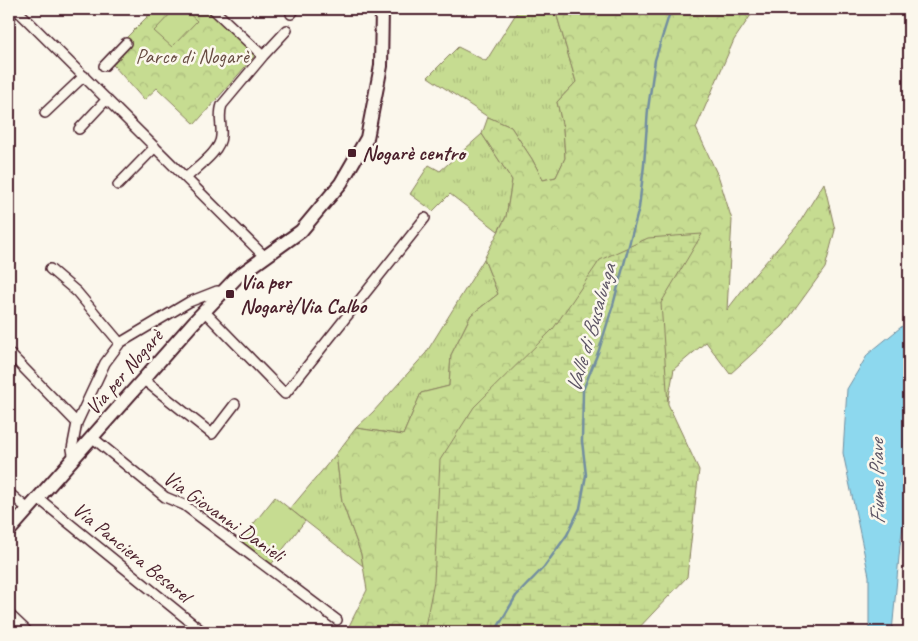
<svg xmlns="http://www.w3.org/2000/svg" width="918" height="641" font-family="Caveat,sans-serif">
	<defs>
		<pattern id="grass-tufts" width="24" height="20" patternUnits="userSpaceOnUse" patternTransform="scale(1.25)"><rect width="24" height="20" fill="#c6dc91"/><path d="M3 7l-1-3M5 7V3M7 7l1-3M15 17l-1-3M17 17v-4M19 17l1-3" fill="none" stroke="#acbc7d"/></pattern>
		<pattern id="forest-crowns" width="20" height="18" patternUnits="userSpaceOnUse" patternTransform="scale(1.25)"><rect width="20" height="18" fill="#c6dc91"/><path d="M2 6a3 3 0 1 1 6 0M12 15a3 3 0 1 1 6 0" fill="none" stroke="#acbc7d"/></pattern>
		<pattern id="wetland-marsh" width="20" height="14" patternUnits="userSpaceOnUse" patternTransform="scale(1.25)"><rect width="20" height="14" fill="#c6dc91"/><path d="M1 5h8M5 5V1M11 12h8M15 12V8" fill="none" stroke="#acbc7d"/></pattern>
	</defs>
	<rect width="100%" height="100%" fill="#fbf7ec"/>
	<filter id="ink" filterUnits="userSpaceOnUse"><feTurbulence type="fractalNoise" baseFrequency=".02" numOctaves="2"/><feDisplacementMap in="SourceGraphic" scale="10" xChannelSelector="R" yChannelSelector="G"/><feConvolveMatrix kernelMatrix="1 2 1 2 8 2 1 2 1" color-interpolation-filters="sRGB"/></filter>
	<g filter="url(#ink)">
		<path fill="url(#grass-tufts)" stroke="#887e5e" d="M519 9H555L576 82 557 102 563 128 565 158 556 177 543 180 532 159 511 127 488 117 428 77 458 47 486 61Z
			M482 134 512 180 506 217 498 231 450 194 433 211 410 194 429 165 440 171Z
			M484 259 498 294 471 315 451 355 449 386 421 393 403 435 356 428 373 412 426 353Z
			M336 454 342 502 361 554 363 566 290 509Z"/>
		<path fill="url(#forest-crowns)" stroke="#887e5e" d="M162 9H212L259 51 195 124 157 88 144 100 107 58 105 59 153 11 156 14Z
			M555 9H568L578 12 580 9H755L734 40 696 128 719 178 732 220 727 310 750 280 798 225 824 183 835 230 825 268 783 326 730 374 706 342 674 369 661 438 594 632H346L367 590 361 554 342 502 336 454 356 428 403 435 421 393 449 386 451 355 471 315 498 294 484 259 506 217 512 180 482 134 488 117 511 127 532 159 543 180 556 177 565 158 563 128 557 102 576 82Z"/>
		<path fill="url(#wetland-marsh)" stroke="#887e5e" d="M702 234 661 303 668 404 699 470 687 577 635 632H424L434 581 440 460 474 407 553 329 600 260 648 238Z"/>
		<path fill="#c6dc91" stroke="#887e5e" d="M175 9H184L197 21 172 47 154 31Z
			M275 497 305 521 270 566 239 542Z"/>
		<path fill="#8dd8ee" stroke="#728ea0" d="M909 317V384L905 393 909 411V485L900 546 892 632H869V576L843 453 847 389 868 354 906 323Z"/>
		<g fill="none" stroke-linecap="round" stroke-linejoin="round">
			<path stroke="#728ea0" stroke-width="2.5" d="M495 632 516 596 544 567 567 535 580 508 586 475 582 441 583 390 599 350 613 305 639 208 644 165 648 109 655 60 671 9"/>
			<defs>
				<path id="street" d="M16 9 265 257
					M291 14 295 9
					M9 19 14 9
					M263 56 287 30
					M104 66 126 43
					M45 113 84 76
					M79 129 107 99
					M186 178C196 168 221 151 221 136 222 125 218 115 222 105L263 56 213 9
					M118 185 155 147
					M50 269 77 292 120 343
					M205 312 285 394 425 218
					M9 353 77 423
					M144 380 212 434 235 404
					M93 438 165 497 184 505 337 620
					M74 459 72 449 77 423 105 363 120 343 189 302 217 291 223 292
					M9 493 28 509
					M38 498 203 632
					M9 614 28 632"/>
				<path id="secondary" d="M9 531 194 322 237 277 301 231 341 183 367 138 381 66 382 9"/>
			</defs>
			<use href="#street" stroke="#4a1f2b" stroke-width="12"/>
			<use href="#secondary" stroke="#4a1f2b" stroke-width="16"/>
			<use href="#street" stroke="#fbf7ec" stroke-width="9"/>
			<use href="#secondary" stroke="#fbf7ec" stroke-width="12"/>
		</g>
	</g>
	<g fill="#4a1f2b" stroke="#fbf7ec" stroke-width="2">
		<rect x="347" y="148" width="10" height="10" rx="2.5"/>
		<rect x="225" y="289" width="10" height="10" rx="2.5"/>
	</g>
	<g text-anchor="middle" stroke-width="5" stroke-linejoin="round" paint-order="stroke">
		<g font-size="21" fill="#694e44" stroke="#fbf7ec">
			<text x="192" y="63">Parco di Nogarè</text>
		</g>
		<g font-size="21" font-weight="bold" fill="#4a1f2b" stroke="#fbf7ec" text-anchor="start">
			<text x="362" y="160">Nogarè centro</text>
			<text x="240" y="289">Via per<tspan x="240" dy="24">Nogarè/Via Calbo</tspan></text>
		</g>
		<g font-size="21" fill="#4a1f2b" stroke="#fbf7ec">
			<text transform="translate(124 372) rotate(-49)" y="7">Via per Nogarè</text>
			<text transform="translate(224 516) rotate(35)" y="7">Via Giovanni Danieli</text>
			<text transform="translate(132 552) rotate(39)" y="7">Via Panciera Besarel</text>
		</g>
		<g font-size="22" font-style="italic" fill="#5e5666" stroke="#fbf7ec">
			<text transform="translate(590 328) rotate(-74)" y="8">Valle di Busalunga</text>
			<text transform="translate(876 482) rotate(-91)" y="8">Fiume Piave</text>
		</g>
	</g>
	<rect width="918" height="641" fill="none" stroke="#fbf7ec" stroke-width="30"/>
	<rect x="15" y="15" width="888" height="611" fill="none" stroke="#4a1f2b" stroke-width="2" filter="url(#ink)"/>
</svg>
